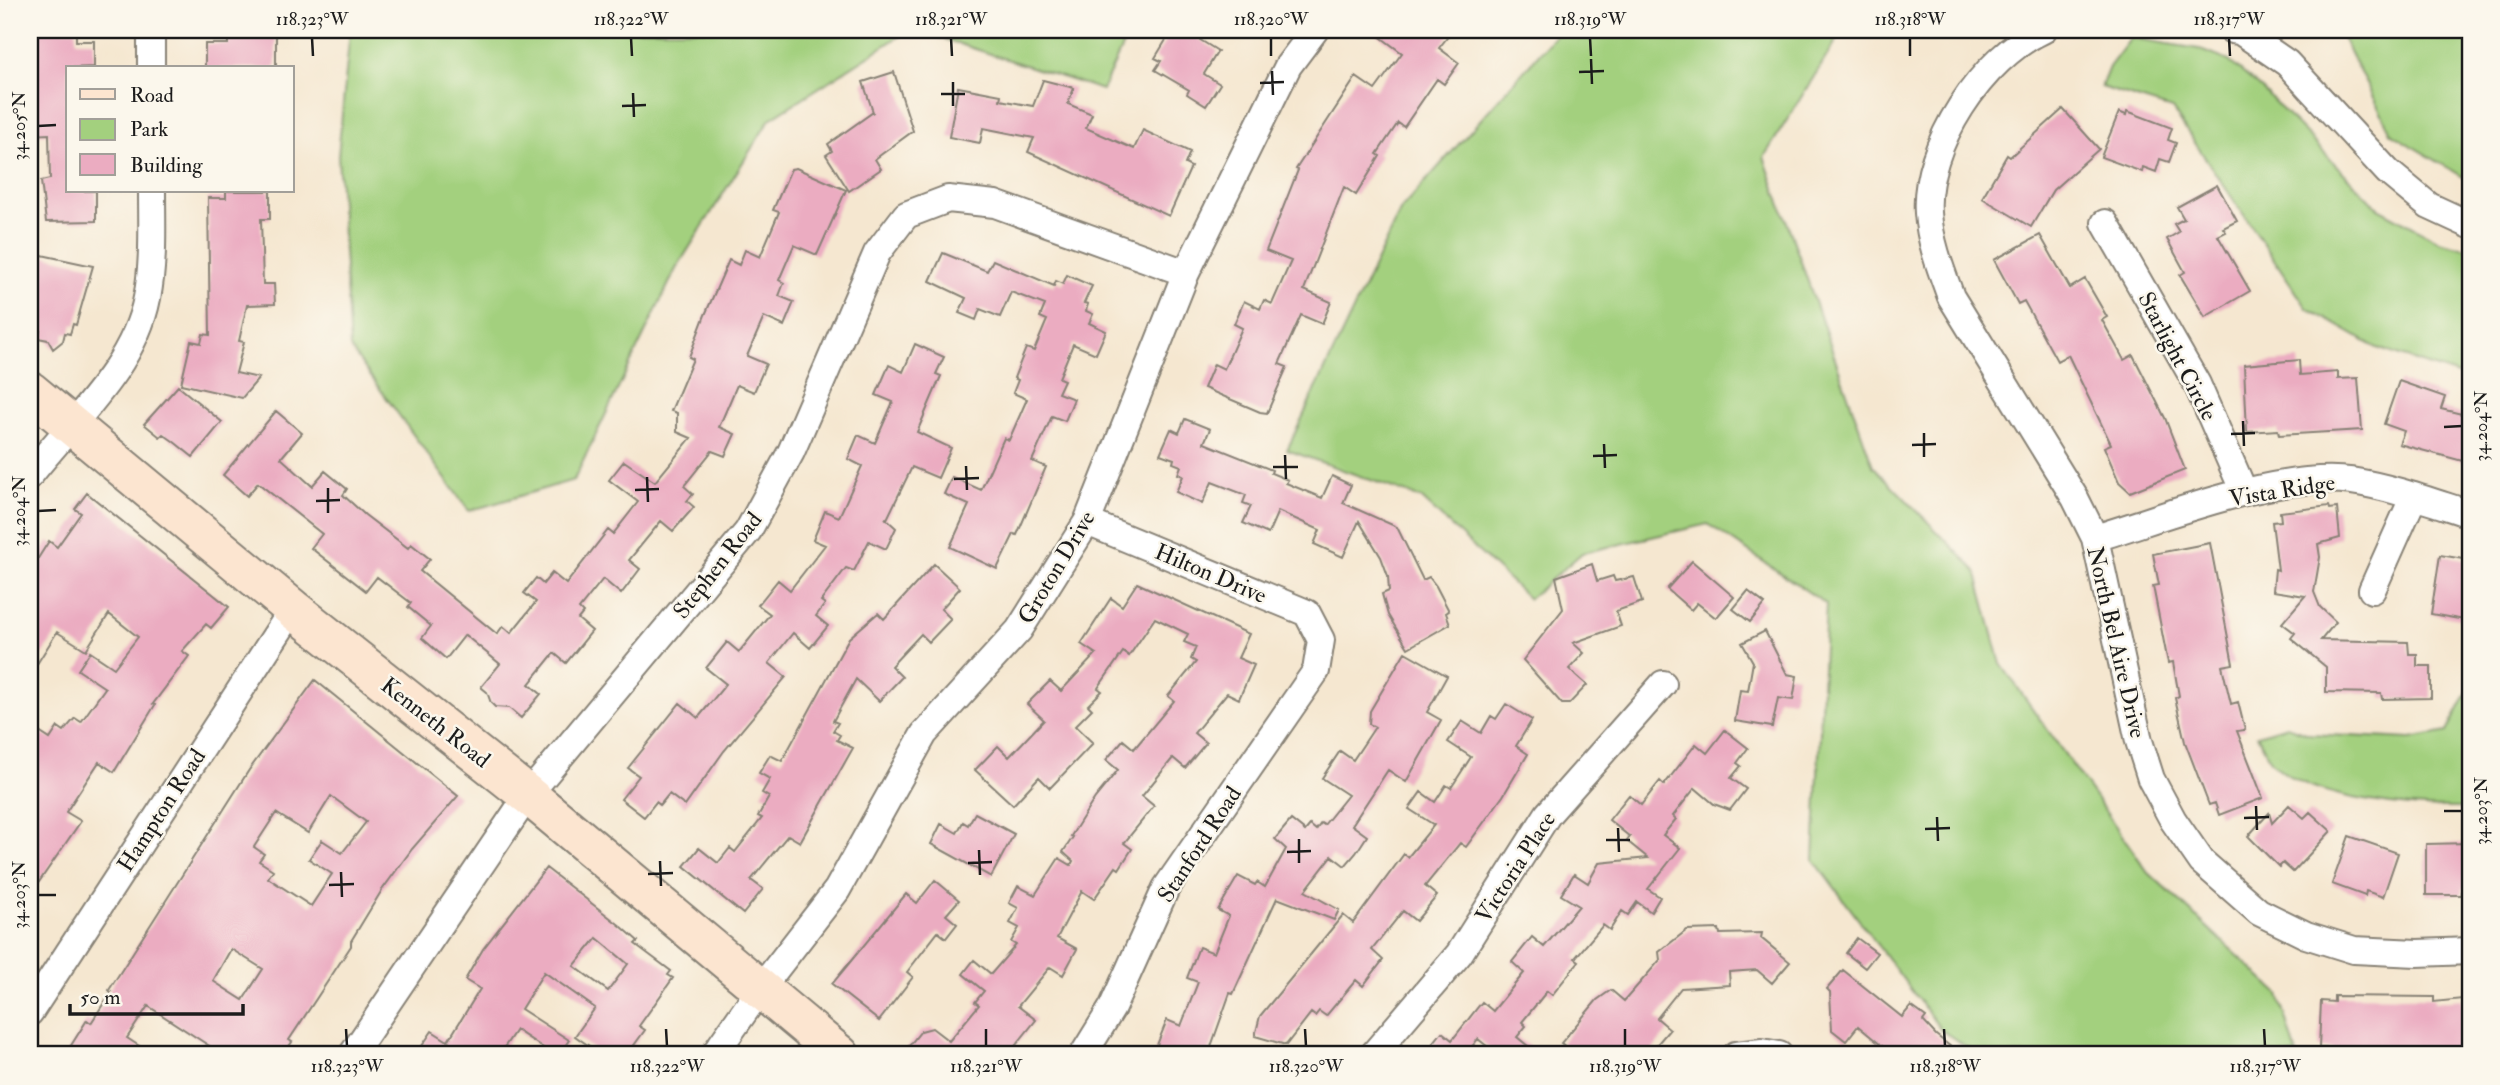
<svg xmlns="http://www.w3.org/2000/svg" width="2500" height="1085" font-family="'IM FELL Double Pica',serif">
	<rect width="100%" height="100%" fill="#fbf7ec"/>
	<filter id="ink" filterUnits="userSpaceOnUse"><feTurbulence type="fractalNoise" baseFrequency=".0143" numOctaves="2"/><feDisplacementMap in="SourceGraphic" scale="14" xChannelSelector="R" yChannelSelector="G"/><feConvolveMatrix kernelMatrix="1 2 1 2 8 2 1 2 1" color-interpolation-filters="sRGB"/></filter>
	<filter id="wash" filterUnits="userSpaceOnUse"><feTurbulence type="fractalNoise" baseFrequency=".00686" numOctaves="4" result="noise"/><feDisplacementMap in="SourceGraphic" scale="28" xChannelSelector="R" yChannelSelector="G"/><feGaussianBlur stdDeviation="1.57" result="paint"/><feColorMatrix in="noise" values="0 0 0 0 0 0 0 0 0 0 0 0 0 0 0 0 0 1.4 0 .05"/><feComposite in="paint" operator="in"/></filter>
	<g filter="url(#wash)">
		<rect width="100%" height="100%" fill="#f5e7d0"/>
		<path fill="#a3d07e" stroke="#60764d" stroke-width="2" d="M350 30H909L770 119 676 269 574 480 469 511 350 348 338 156Z
			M916 30H1130L1102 90Z
			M1560 30H1843L1764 157 1873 466 1976 571 2001 664 2148 872 2279 994 2297 1055H1979L1941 1030 1814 860 1826 604 1708 524 1582 553 1529 599 1421 498 1287 450 1401 209Z
			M2334 30H2470V181L2392 134 2341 36Z
			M2131 38 2199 49 2229 61 2263 90 2378 208 2439 241 2470 249V379L2377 348 2307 308 2172 109 2101 87 2109 67Z
			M2470 687V808C2419 809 2318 802 2277 767 2268 760 2263 745 2257 735L2287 726 2309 734 2411 739 2447 732Z"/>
		<g id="blocks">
			<path fill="#ebacc1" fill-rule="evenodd" d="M30 30H76V41H94V67L68 68V191H96V221L46 222 41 181 50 179 49 134 30 135V88H33Z
				M228 30H276V68H205V44H228Z
				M1172 30H1184L1218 51 1204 74 1220 84 1206 106 1187 94 1189 90 1155 70 1161 61 1155 58Z
				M1371 30H1453L1439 48 1459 63 1444 84 1437 79 1404 127 1398 123 1377 154 1380 156 1356 195 1344 187 1304 290 1331 302 1322 324 1301 315 1279 364 1287 367 1267 413 1260 412 1204 388 1214 364 1224 369 1242 328 1234 324 1244 301 1260 309 1264 300 1272 304 1291 261 1266 251 1298 170 1296 169 1356 77 1375 90 1402 53Z
				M894 72 913 131 875 159 881 169 849 191 826 155 832 151 828 144 873 112 863 82Z
				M1043 80 1074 88 1068 104 1092 114 1086 128 1134 149 1143 130 1190 152 1185 164 1191 167 1169 216 1028 152 1034 138 983 128 980 143 949 137 958 87 1001 95 1000 100 1033 106Z
				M2063 109 2099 149 2053 190 2031 227 1982 198 2007 155 2010 157Z
				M2127 111 2172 128 2168 140 2176 143 2169 162 2160 159 2156 172 2143 167 2142 172 2101 157 2119 112 2126 115Z
				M796 168 846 190 817 255 794 245 779 280 784 283 779 296 794 302 784 326 764 317 747 356 766 364 754 392 737 385 719 427 735 434 725 456 712 451 684 486 693 494 687 501 694 507 673 531 661 521 629 560 640 569 621 594 603 579 579 609 583 613 578 619 592 631 566 663 554 653 529 684 541 694 521 718 509 708 495 707 491 703 487 692 481 687 500 664 465 635 446 659 422 638 431 626 408 607 411 603 377 577 366 591 311 548 322 534 258 483 247 496 223 475 276 411 302 433 281 458 312 486 325 471 347 489 343 495 365 515 408 548 411 544 430 559 420 571 497 634 503 626 511 633 536 602 524 593 536 578 543 584 552 573 566 584 608 530 613 534 638 502 609 480 624 461 655 482 691 438 677 432V413L671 411 693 359 689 357 705 315 729 260 739 265 745 250 760 257 779 212 773 210 791 169Z
				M2217 185 2237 221 2223 228 2226 232 2218 236 2250 291 2205 317 2180 275 2185 272 2167 239 2179 232 2174 224 2184 219 2177 207Z
				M226 191H270V219H261L263 284H274L275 304 247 305 239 341 244 342 236 373 259 378 242 398 181 384 191 341 201 343 203 334 210 335 208 198H226Z
				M2040 235 2070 288 2085 279 2107 317 2102 320 2124 360 2133 355 2165 418 2185 470 2130 492 2119 482 2104 447 2111 444 2068 355 2057 361 2024 301 2018 304 1994 260Z
				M943 253 987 271 993 260 1054 286 1056 281 1063 284 1067 275 1092 286 1084 303 1088 304 1086 311 1093 314 1089 323 1106 331 1096 354 1073 344 1059 378 1064 380 1058 393 1074 399 1065 421 1052 416 1032 461 1046 467 1017 535 1014 534 997 569 950 547 969 505 944 494 952 477 981 490 1004 438 1009 440 1027 399 1013 393 1018 380 1014 378 1026 348 1034 351 1047 320 1040 317 1045 305 1011 292 1000 317 980 309 976 320 959 313 966 298 930 281Z
				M37 254 93 266 76 325 73 324 70 334 65 333 63 341 53 349 48 340 38 338 40 331 33 329 36 314 30 313V272H33Z
				M915 344 944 357 936 374 941 376 917 432 951 448 938 478 912 467 887 519 885 518 896 528 886 549 869 541 854 571 846 568 821 601 825 604 816 616 828 626 810 648 793 633 769 663 786 677 724 751 685 806 669 794 660 805 656 802 644 817 621 799 639 776 628 768 680 703 698 718 726 684 706 668 727 642 739 652 770 614 758 605 778 580 790 590 825 545 813 540 825 511 839 517 862 466 848 459 858 435 875 443 893 402 876 395 889 365 903 372Z
				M2299 360 2300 375 2338 372V379L2358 378 2362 430 2279 435 2278 430 2247 432 2244 365Z
				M2399 381 2445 397 2441 409 2470 416V463L2399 444 2404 431 2384 424Z
				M178 386 222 422 193 457 173 441 163 434 160 437 144 424Z
				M1185 419 1210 429 1204 443 1272 470 1271 473 1288 480 1286 483 1322 498 1332 476 1351 485 1343 503 1397 527 1423 580 1429 577 1436 586 1449 611 1446 613 1450 624 1408 648 1388 615 1382 594 1389 591 1388 576 1381 557 1359 521 1343 557 1314 544 1320 530 1278 511 1268 534 1243 523 1251 506 1243 503 1246 495 1212 482 1202 504 1176 492 1183 476 1178 474 1181 466 1173 463 1174 459 1160 454 1171 429 1179 433Z
				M87 493 229 607 211 628 206 624 182 651 189 656 153 704 155 705 114 772 99 762 66 812 81 821 30 895V726L50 739 58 727 64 731 75 718 81 722 105 688 78 670 90 652 114 668 138 637 109 614 86 650 57 632 30 675V571L49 541 57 547 81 513 75 509Z
				M2329 506 2330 509 2337 508 2340 538 2318 544 2320 557 2314 592 2320 607 2336 622 2321 640 2408 642 2409 654H2417V666H2431V698L2382 699 2381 693 2326 692V667L2291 638 2295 633 2282 623 2305 596 2273 591 2275 569 2278 570 2272 522 2281 521 2280 512Z
				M2210 543 2233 664 2222 666 2231 704 2238 702 2245 730 2237 731 2263 798 2219 815 2215 803 2209 805 2185 742 2175 698 2179 696 2173 662 2168 663 2153 586 2159 585 2153 554Z
				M2440 555 2470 560V621L2431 614Z
				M1692 561 1734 597 1716 618 1697 603 1691 610 1667 589Z
				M934 564 960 588 941 609 951 619 929 642 921 634 891 666 902 677 879 701 856 679 833 721 838 723 833 731 840 735 837 740 853 748 800 842 788 835 751 880 763 889 743 914 684 866 699 848 718 863 730 848 735 852 762 818 758 816 769 797 762 793 770 779 759 773 770 755 782 761 849 638 878 613 884 619Z
				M1592 564 1597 581 1613 576 1615 581 1634 577 1642 602 1616 611 1621 626 1573 643 1584 653 1569 669 1587 685 1569 704H1562L1523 660 1563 609 1556 577Z
				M1137 583 1249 634 1238 658 1254 665 1239 699 1227 693 1194 733 1206 743 1185 768 1173 758 1142 796 1154 806 1124 843 1132 849 1119 869 1116 867 1094 899 1082 891 1057 938 1077 949 1063 975 1050 967 1018 1006 1036 1020 1008 1055H902L921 1031 932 1028 949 1041 979 1005 975 1002 984 991 963 974 974 960 991 974 1016 945 1011 942 1019 928 1010 923 1018 908 1009 903 1018 886 1035 895 1059 858 1071 865 1073 861 1063 852 1073 837 1071 836 1095 798 1118 770 1106 760 1123 740 1134 749 1174 701 1168 696 1196 662 1191 659 1196 647 1184 642 1188 634 1155 618 1129 656 1123 652 1098 688 1102 691 1088 705 1092 709 1075 726 1093 743 1050 788 1039 777 1013 805 975 770 998 746 1009 757 1044 720 1027 704 1050 681 1061 691 1096 654 1081 644 1111 598 1122 606Z
				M1748 591 1765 604 1750 622 1733 609Z
				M1765 631 1787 674 1797 676 1793 700 1778 698 1772 727 1735 721 1740 690 1748 691 1753 662 1742 643Z
				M1405 652 1447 676 1427 712 1441 720 1406 782 1388 770 1352 825 1367 836 1356 853 1345 866 1332 856 1305 891 1339 910 1334 920 1277 898 1233 994 1230 993 1208 1055H1168L1155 1050 1167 1020 1181 1026 1198 982 1187 978 1199 947 1214 953 1229 916 1218 910 1238 876 1255 885 1257 882 1265 887 1286 849 1275 839 1291 820 1305 831 1310 825 1316 830 1321 823 1324 825 1348 795 1322 778 1340 751 1353 760 1375 727 1369 724 1370 711Z
				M315 680 458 796 412 849 382 890 351 941V946L289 1040 292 1042 283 1055H206L211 1047 148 1006 127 1038 153 1055H65L87 1020 91 1023 111 992 109 990 249 770ZM331 796 366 822 342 853 322 840 309 859 332 874 311 906 268 878 273 870 259 861 264 854 254 847 276 813 308 833ZM231 949 263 969 243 1000 213 981Z
				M1506 704 1532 720 1516 746 1528 754 1503 796 1466 847 1460 843 1425 886 1437 896 1416 921 1403 911 1372 950 1383 960 1363 986 1356 980 1326 1016 1319 1011 1315 1016 1311 1013 1286 1045 1255 1036 1260 1016 1343 915 1353 923 1404 854 1408 857 1434 825 1409 809 1421 792 1435 802 1446 785 1451 788 1471 757 1448 742 1462 721 1481 733 1491 716 1496 719Z
				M1725 730 1748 748 1737 763 1741 766 1731 778 1746 789 1730 810 1714 804 1695 788 1673 816 1676 819 1663 835 1680 848 1648 889 1660 897 1651 912 1637 902 1628 915 1622 911 1610 930 1603 925 1575 958 1579 961 1552 995 1547 991 1522 1022 1526 1026 1517 1037 1539 1055H1498L1478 1039 1467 1053 1470 1055H1424L1442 1032 1452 1040 1482 1002 1493 1011 1524 973 1512 962 1532 937 1544 947 1579 906 1561 895 1574 874 1588 883 1599 863 1648 858 1627 841 1630 837 1609 820 1629 795 1641 805 1660 781 1664 785 1696 744 1707 753Z
				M2289 805 2304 818 2310 812 2331 831 2293 872 2283 863 2279 867 2248 836 2269 813 2272 823Z
				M975 813 1014 834 991 877 931 844 941 824 957 833 963 822 968 825Z
				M2349 836 2398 853 2383 897 2366 891 2365 896 2332 884Z
				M2470 843V889L2462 888V895H2426V844Z
				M546 868 622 927 638 941 635 944 671 971 668 975 673 978 639 1026 645 1030 627 1055H602L575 1036 595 1008 544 972 521 1009 569 1040 559 1055H554L516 1030 499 1055H416L432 1031 448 1041 480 989 465 980 483 949ZM597 938 628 964 608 991 574 966Z
				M935 880 959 900 946 915 957 924 946 938 938 932 907 972 913 977 879 1021 832 984 906 894 917 903Z
				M1719 929 1720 934 1762 933 1761 938 1790 962 1772 983 1757 970 1729 972 1730 985 1681 988 1657 1018 1670 1029 1648 1055H1576L1561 1043 1597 1000 1611 990 1624 1001 1660 960 1659 952 1687 930Z
				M1857 938 1877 953 1865 968 1846 953Z
				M1843 970 1902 1017 1911 1006 1926 1017 1923 1021 1936 1035 1961 1055H1893L1858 1026 1846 1041 1832 1030 1830 992 1827 989Z
				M2334 996 2434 997V1002L2462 999 2463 1006 2470 1005V1055H2334V1049L2319 1048 2321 1001 2334 1002Z"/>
		</g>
	</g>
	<g filter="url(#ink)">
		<use href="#blocks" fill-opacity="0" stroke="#888276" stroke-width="2"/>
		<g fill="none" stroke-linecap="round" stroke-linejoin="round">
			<defs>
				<path id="street" d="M151 30V68
					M2043 30C1983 57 1923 146 1928 213 1930 242 1941 270 1951 297L2075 498 2095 538 2139 741 2151 779 2173 820 2202 862 2259 912 2306 935 2354 950 2417 953 2470 951
					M2232 30 2240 31 2287 63 2388 172 2429 206 2470 225
					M2105 223 2197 384 2244 492
					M30 475C71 422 134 367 147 298 154 263 152 226 152 191
					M2095 538C2164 517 2281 471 2351 481 2391 487 2432 502 2470 514
					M2372 590 2414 496
					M30 1012 293 609
					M352 1055 528 795 748 531 791 452 877 253 906 215 948 199 995 204 1186 273
					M714 1055 761 988 837 890 924 734 1019 630 1087 522 1186 273 1288 66 1315 30
					M1083 1055 1112 1008 1166 888 1316 671 1321 640 1307 613 1087 522
					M1373 1055 1459 954 1548 814 1663 684
					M1736 1055 1762 1052 1779 1055"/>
				<path id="secondary" d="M30 391 293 609 528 795 840 1055"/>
			</defs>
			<use href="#street" stroke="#888276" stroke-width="30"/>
			<use href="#secondary" stroke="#888276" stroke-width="42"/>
			<use href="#street" stroke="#fff" stroke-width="26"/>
			<use href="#secondary" stroke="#fce5d0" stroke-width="38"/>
		</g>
	</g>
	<path fill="none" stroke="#1c1c1c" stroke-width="2.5" d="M312 38 313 56M631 38 632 56M951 38 952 56M1271 38V56M1590 38 1591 56M1910 38V56M2229 38 2230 56M1591 59 1592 84M1272 71 1273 95M1579 72 1604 71M953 82V106M1260 83 1284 82M633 93 634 117M941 94H965M622 106 646 105M38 126 56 125M2243 421 2244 446M2444 427 2462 426M1924 433V457M2231 434 2255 433M1604 444 1605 468M1912 445 1936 444M1285 455 1286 479M1593 456 1617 455M966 466 967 490M1273 467H1298M647 477 648 502M954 479 979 478M328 488V513M635 490 659 489M316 501 340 500M38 511 56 510M2256 806 2257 830M2444 811H2462M1937 817 1938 841M2244 818 2269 817M1618 828 1619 852M1925 829 1950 828M1299 839V863M1606 840H1630M979 850 980 875M1287 852 1311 851M660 861 661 886M968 863 992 862M341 872 342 897M648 874 673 873M329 885 354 884M38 895H56M346 1029 347 1046M666 1029 667 1046M986 1029V1046M1305 1029 1306 1046M1625 1029V1046M1944 1029 1945 1046M2264 1029 2265 1046"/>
	<g text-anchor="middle" stroke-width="5" stroke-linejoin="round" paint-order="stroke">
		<g font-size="23" fill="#1c1c1c" stroke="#fbf7ec">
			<text transform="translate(2178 356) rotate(62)" y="8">Starlight Circle</text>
			<text transform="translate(2282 490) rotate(-9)" y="8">Vista Ridge</text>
			<text transform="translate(717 565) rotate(-52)" y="8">Stephen Road</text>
			<text transform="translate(1056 567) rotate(-59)" y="8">Groton Drive</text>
			<text transform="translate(1211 573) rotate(23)" y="8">Hilton Drive</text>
			<text transform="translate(2117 642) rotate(77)" y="8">North Bel Aire Drive</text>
			<text transform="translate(436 722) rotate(38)" y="8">Kenneth Road</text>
			<text transform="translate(161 810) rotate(-57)" y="8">Hampton Road</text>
			<text transform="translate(1199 844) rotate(-57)" y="8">Stanford Road</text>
			<text transform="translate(1515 867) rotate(-57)" y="8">Victoria Place</text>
		</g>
	</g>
	<rect width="2500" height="1085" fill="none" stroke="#fbf7ec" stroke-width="77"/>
	<rect x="66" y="66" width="228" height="126" fill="#fbf7ec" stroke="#a29f99" stroke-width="2"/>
	<rect x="80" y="89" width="35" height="10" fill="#fce5d0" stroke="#a29f99" stroke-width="2"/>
	<text x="130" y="102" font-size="21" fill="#1c1c1c">Road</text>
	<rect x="80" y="119" width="35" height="21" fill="#a3d07e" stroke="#a29f99" stroke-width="2"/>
	<text x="130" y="136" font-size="21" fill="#1c1c1c">Park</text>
	<rect x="80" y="154" width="35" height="21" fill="#ebacc1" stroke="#a29f99" stroke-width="2"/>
	<text x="130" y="172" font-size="21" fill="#1c1c1c">Building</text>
	<path d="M70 1004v10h173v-10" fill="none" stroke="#1c1c1c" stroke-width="3.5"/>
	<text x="80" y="1004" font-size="21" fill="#1c1c1c" stroke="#fbf7ec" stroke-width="5" paint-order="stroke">50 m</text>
	<rect x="38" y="38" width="2424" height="1008" fill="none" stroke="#1c1c1c" stroke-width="2.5"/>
	<g font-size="18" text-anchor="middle" fill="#1c1c1c">
		<text x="312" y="25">118.323°W</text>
		<text x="631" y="25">118.322°W</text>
		<text x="951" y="25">118.321°W</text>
		<text x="1271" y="25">118.320°W</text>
		<text x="1590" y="25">118.319°W</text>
		<text x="1910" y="25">118.318°W</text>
		<text x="2229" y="25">118.317°W</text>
		<text transform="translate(19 126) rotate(-90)" y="6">34.205°N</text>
		<text transform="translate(2481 426) rotate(-90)" y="6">34.204°N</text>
		<text transform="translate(19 511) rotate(-90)" y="6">34.204°N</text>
		<text transform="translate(2481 811) rotate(-90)" y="6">34.203°N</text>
		<text transform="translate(19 895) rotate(-90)" y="6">34.203°N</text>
		<text x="347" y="1072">118.323°W</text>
		<text x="667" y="1072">118.322°W</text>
		<text x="986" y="1072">118.321°W</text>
		<text x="1306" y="1072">118.320°W</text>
		<text x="1625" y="1072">118.319°W</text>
		<text x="1945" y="1072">118.318°W</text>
		<text x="2265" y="1072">118.317°W</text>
	</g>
</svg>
